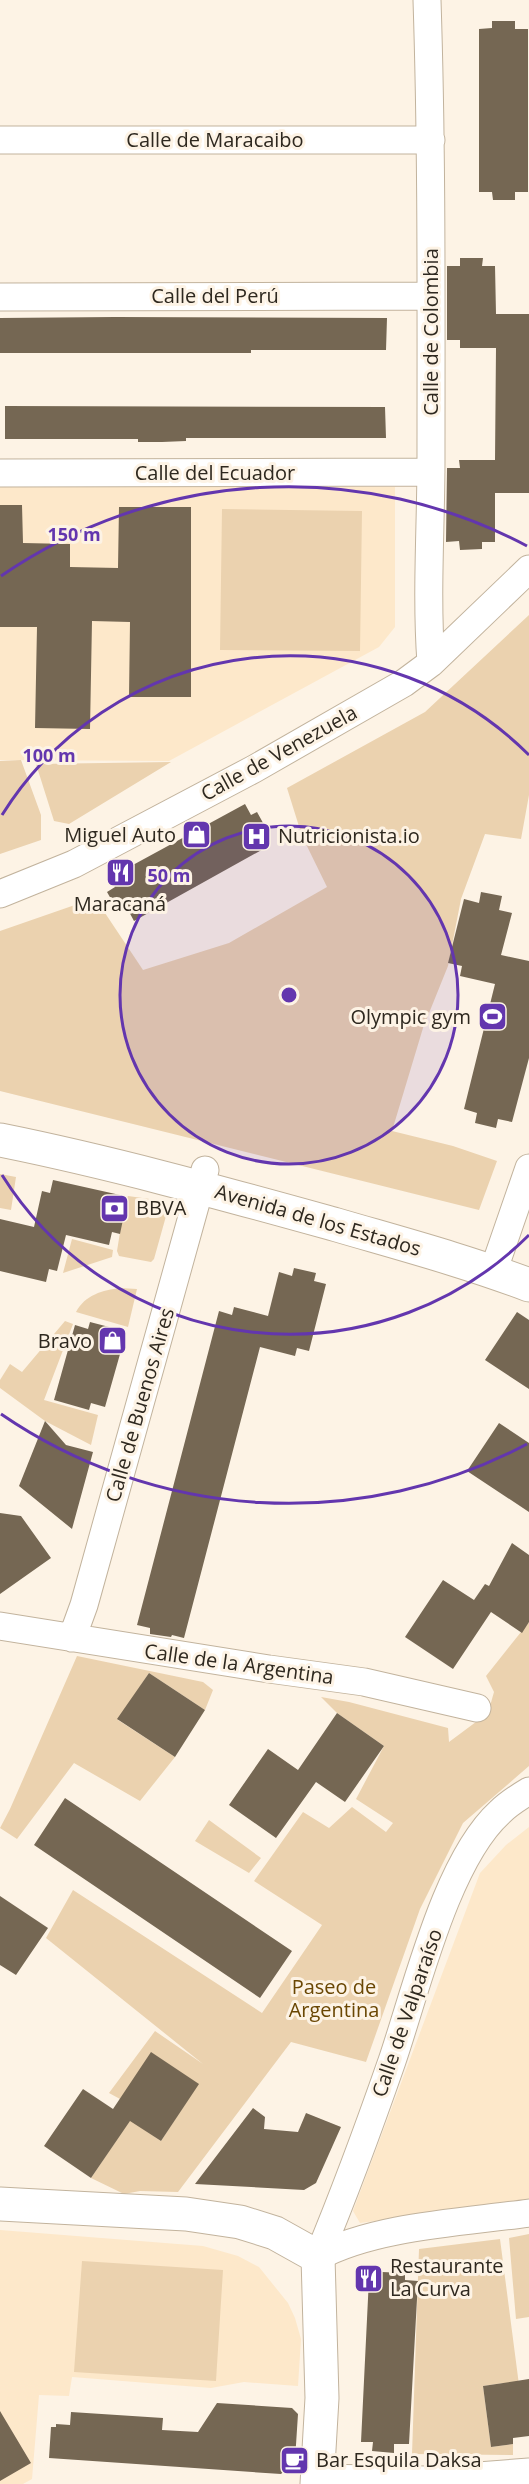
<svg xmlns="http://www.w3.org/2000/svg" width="529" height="2484" font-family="'Open Sans',sans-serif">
	<rect width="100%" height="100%" fill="#fdf3e5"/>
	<path fill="#fde8ca" d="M0 484 395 487V627L379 647 169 761 0 760Z
		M529 1827V2200L360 2223 353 2211 480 1873 506 1845Z
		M0 2230 203 2246 238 2256 259 2267 288 2303 295 2318 301 2339 298 2386 244 2382 211 2388 72 2377 69 2396 39 2395 32 2479 23 2484H0Z"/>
	<path fill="#ebd2af" d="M222 509 362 511 360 651 220 650Z
		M529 615V795L521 839 485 834 461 899 448 966 423 1028 392 1131 453 1146 497 1161 479 1210 0 1091V931L95 898 143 970 229 943 327 887 302 836 287 788 425 712Z
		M21 760 41 815V840L0 854V761Z
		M171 762 69 824 54 821 36 764Z
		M0 1174 16 1177 11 1210 0 1208Z
		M128 1196 164 1201 168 1209 154 1259 151 1262 119 1256 117 1251 125 1201Z
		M72 1239 113 1250 112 1257 63 1273Z
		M120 1288 137 1289 128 1327 76 1312C85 1295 103 1290 120 1288Z
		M65 1321 73 1324 44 1400 98 1415 91 1445 45 1421 0 1388V1380L10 1364 22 1372Z
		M529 1622V1766L463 1823 420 1909 366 2062 291 2042 178 2192 140 2191 124 2194 91 2178 130 2120 161 2141 198 2084 120 2099 109 2093 155 2031 203 2064 46 1938 73 1890 262 2013 322 1925 254 1881 303 1812 329 1828 352 1807 386 1832 393 1823 356 1799 384 1746 337 1713 321 1697 349 1702 448 1728 449 1742 488 1713 494 1692 486 1676Z
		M77 1656 203 1682 213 1690 205 1710 149 1673 118 1720 175 1757 140 1801 74 1763 17 1839 0 1828 10 1809Z
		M209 1820 261 1858 249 1873 195 1841Z
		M529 2234V2317L516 2319 509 2238Z
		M500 2239 519 2385 503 2383 483 2386 491 2447 513 2444V2455L412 2454 419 2249Z
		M82 2261 223 2270 216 2381 74 2372Z"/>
	<path fill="#756753" d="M492 21H515V29H528V192H515V200H493L492 192H479V29L492 28Z
		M460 258H483L482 266H495L496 314H529V493H495V542H482V549L460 550 459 541 446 542 447 468H460L459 460H495L496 348H460V340H447V266H460Z
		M115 317 387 318 386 350H251V353H0V318Z
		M5 406 385 407 386 438H186V441L162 442H138V439H5Z
		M0 505H22L23 543 70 544V567L118 568 119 507H191V697H129L130 622 92 621 90 729 35 728 37 627H0Z
		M245 804 251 815 257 812 267 830 260 834 267 847 134 921 127 908 119 913 107 892 115 887 109 878Z
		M481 892 502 896 499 910 512 913 501 955 529 961V1058L512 1122 498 1119 496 1128 475 1123 477 1113 464 1109 495 984 460 976 462 966 448 963 464 899 479 903Z
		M53 1180 120 1195 118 1208 125 1210 120 1234 112 1232 109 1245 66 1235 57 1271 49 1269 46 1282 0 1271V1219L34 1227 42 1191 50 1193Z
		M294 1268 316 1273 314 1281 326 1284 309 1351 297 1348 295 1356 260 1347 184 1638 172 1635 171 1637 150 1634V1628L137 1625 219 1311 232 1315 234 1307 268 1316 279 1272 292 1276Z
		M517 1312 529 1320V1389L485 1360Z
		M90 1322 113 1328 111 1336 124 1340 105 1407 91 1403 89 1410 54 1400 75 1325 88 1329Z
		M45 1421 66 1445 93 1452 72 1529 19 1486Z
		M499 1423 529 1443V1512L467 1471Z
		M0 1513 21 1516 51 1558 0 1594Z
		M512 1543 529 1555V1622L522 1633 491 1612 453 1669 405 1637 443 1580 474 1600 485 1584 489 1586Z
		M149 1673 205 1710 175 1757 117 1719Z
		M337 1713 384 1746 345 1802 316 1782 276 1838 229 1805 268 1749 298 1770Z
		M65 1798 292 1951 260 1998 34 1845Z
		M0 1896 48 1928 16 1975 0 1965Z
		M151 2052 199 2084 161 2141 130 2121 91 2178 44 2146 83 2089 113 2109Z
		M253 2108 265 2117 264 2129 298 2132 306 2113 341 2127 316 2183 304 2190 195 2184Z
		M382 2272 405 2273V2280L418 2281 409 2444H394V2453L372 2451 373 2442H361L369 2278 381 2279Z
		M529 2379V2436L513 2438V2444L491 2447 483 2386Z
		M217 2403 292 2408 298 2414 295 2460 281 2474 49 2458 51 2427H56V2424L70 2425 71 2412 163 2418 162 2430 198 2432Z
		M0 2411 31 2463 0 2481Z"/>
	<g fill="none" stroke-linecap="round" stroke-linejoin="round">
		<defs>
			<path id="minor" d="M427 0C432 153 431 306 431 459 431 527 426 595 431 663
				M0 140H431
				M0 297 431 296
				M0 473 431 472
				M0 894 74 864 254 769 404 683 431 663 529 569
				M493 1272 529 1168
				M0 1626 269 1669 364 1682 477 1708
				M72 1638 84 1605 205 1170
				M318 2257C345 2192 369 2127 392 2061 416 1991 446 1861 500 1812 508 1804 519 1797 529 1791
				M318 2257C373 2226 466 2222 529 2213
				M318 2478 426 2480 529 2472"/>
			<path id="tertiary" d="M0 1140C114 1163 225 1194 337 1225 402 1244 466 1261 529 1285"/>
			<path id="secondary" d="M0 2204 186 2214 240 2222 275 2233 318 2257 322 2398 317 2484"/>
		</defs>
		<use href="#minor" stroke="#c2b39d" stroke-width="29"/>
		<use href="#tertiary" stroke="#c2b39d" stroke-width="35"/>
		<use href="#secondary" stroke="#c2b39d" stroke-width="35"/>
		<use href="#minor" stroke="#fff" stroke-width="27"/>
		<use href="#tertiary" stroke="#fff" stroke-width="33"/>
		<use href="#secondary" stroke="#fff" stroke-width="33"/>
	</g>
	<circle cx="289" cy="995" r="169" fill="#6336ae" fill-opacity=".12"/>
	<g fill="none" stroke="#6336ae" stroke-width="3">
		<circle cx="289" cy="995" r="169"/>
		<path d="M529 1235A339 339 0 0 1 2 1175M2 815A339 339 0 0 1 529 755"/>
		<path d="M527 1444A508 508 0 0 1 1 1414M1 576A508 508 0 0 1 527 546"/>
	</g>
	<defs>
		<symbol id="shop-square" viewBox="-11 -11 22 22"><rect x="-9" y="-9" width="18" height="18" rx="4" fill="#6336ae" stroke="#fdf3e5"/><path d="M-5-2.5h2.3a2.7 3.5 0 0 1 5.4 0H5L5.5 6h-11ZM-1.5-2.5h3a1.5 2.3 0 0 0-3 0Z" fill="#fff"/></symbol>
		<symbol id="hospital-square" viewBox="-11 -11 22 22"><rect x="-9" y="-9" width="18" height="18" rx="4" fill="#6336ae" stroke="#fdf3e5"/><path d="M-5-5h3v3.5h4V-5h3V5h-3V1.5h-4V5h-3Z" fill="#fff"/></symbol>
		<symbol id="restaurant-square" viewBox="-11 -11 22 22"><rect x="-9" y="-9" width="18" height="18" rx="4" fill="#6336ae" stroke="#fdf3e5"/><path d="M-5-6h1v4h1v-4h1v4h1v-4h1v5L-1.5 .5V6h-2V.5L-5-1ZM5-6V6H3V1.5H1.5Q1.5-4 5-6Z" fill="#fff"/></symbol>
		<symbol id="stadium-square" viewBox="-11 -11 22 22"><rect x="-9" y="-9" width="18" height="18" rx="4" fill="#6336ae" stroke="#fdf3e5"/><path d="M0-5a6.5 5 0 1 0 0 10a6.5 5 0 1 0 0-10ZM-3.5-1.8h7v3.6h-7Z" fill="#fff"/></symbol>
		<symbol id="bank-square" viewBox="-11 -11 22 22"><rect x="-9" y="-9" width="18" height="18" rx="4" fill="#6336ae" stroke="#fdf3e5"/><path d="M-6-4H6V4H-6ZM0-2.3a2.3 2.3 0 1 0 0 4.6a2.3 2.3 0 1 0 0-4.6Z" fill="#fff"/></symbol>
		<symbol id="cafe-square" viewBox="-11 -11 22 22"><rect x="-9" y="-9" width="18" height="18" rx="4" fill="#6336ae" stroke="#fdf3e5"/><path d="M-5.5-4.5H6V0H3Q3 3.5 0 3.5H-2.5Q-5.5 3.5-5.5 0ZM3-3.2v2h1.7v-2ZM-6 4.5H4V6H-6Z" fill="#fff"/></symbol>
	</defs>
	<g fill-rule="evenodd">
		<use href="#shop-square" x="180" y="818" width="33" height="33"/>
		<use href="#hospital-square" x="240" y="820" width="33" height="33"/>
		<use href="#restaurant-square" x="104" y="856" width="33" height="33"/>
		<use href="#stadium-square" x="476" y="1000" width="33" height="33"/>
		<use href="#bank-square" x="98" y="1192" width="33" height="33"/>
		<use href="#shop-square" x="96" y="1324" width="33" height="33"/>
		<use href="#restaurant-square" x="352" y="2262" width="33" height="33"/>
		<use href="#cafe-square" x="278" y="2444" width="33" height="33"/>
	</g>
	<g text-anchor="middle" stroke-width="6" stroke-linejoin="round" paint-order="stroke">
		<g font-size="20" fill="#2e281f" stroke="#fdf3e5">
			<text x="215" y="147">Calle de Maracaibo</text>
			<text x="215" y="303">Calle del Perú</text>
			<text transform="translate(431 332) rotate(-90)" y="7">Calle de Colombia</text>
			<text x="215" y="480">Calle del Ecuador</text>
			<text transform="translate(279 753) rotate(-29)" y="7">Calle de Venezuela</text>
			<text transform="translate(318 1220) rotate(16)" y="7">Avenida de los Estados</text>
			<text transform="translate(140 1405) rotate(-74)" y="7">Calle de Buenos Aires</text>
			<text transform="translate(239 1664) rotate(8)" y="7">Calle de la Argentina</text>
			<text transform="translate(407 2013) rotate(-71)" y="7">Calle de Valparaíso</text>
		</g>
		<g font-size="20" fill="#2e281f" stroke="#fdf3e5" text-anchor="start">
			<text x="176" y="842" text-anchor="end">Miguel Auto</text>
			<text x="278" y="843">Nutricionista.io</text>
			<text x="120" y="911" text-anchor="middle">Maracaná</text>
			<text x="471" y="1024" text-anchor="end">Olympic gym</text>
			<text x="136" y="1215">BBVA</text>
			<text x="92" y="1348" text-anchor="end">Bravo</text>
			<text x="390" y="2273">Restaurante<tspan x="390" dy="23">La Curva</tspan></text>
			<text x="316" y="2467">Bar Esquila Daksa</text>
		</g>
		<g font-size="20" fill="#6a4704" stroke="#fdf3e5">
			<text x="334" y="1994">Paseo de<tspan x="334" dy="23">Argentina</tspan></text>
		</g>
	</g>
	<circle cx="289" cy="995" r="9" fill="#6336ae" stroke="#fdf3e5" stroke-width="3"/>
	<g font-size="18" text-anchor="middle" font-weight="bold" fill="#6336ae" stroke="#fdf3e5" stroke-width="6" stroke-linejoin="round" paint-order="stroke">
		<text x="74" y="541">150 m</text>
		<text x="49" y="762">100 m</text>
		<text x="169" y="882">50 m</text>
	</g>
</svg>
